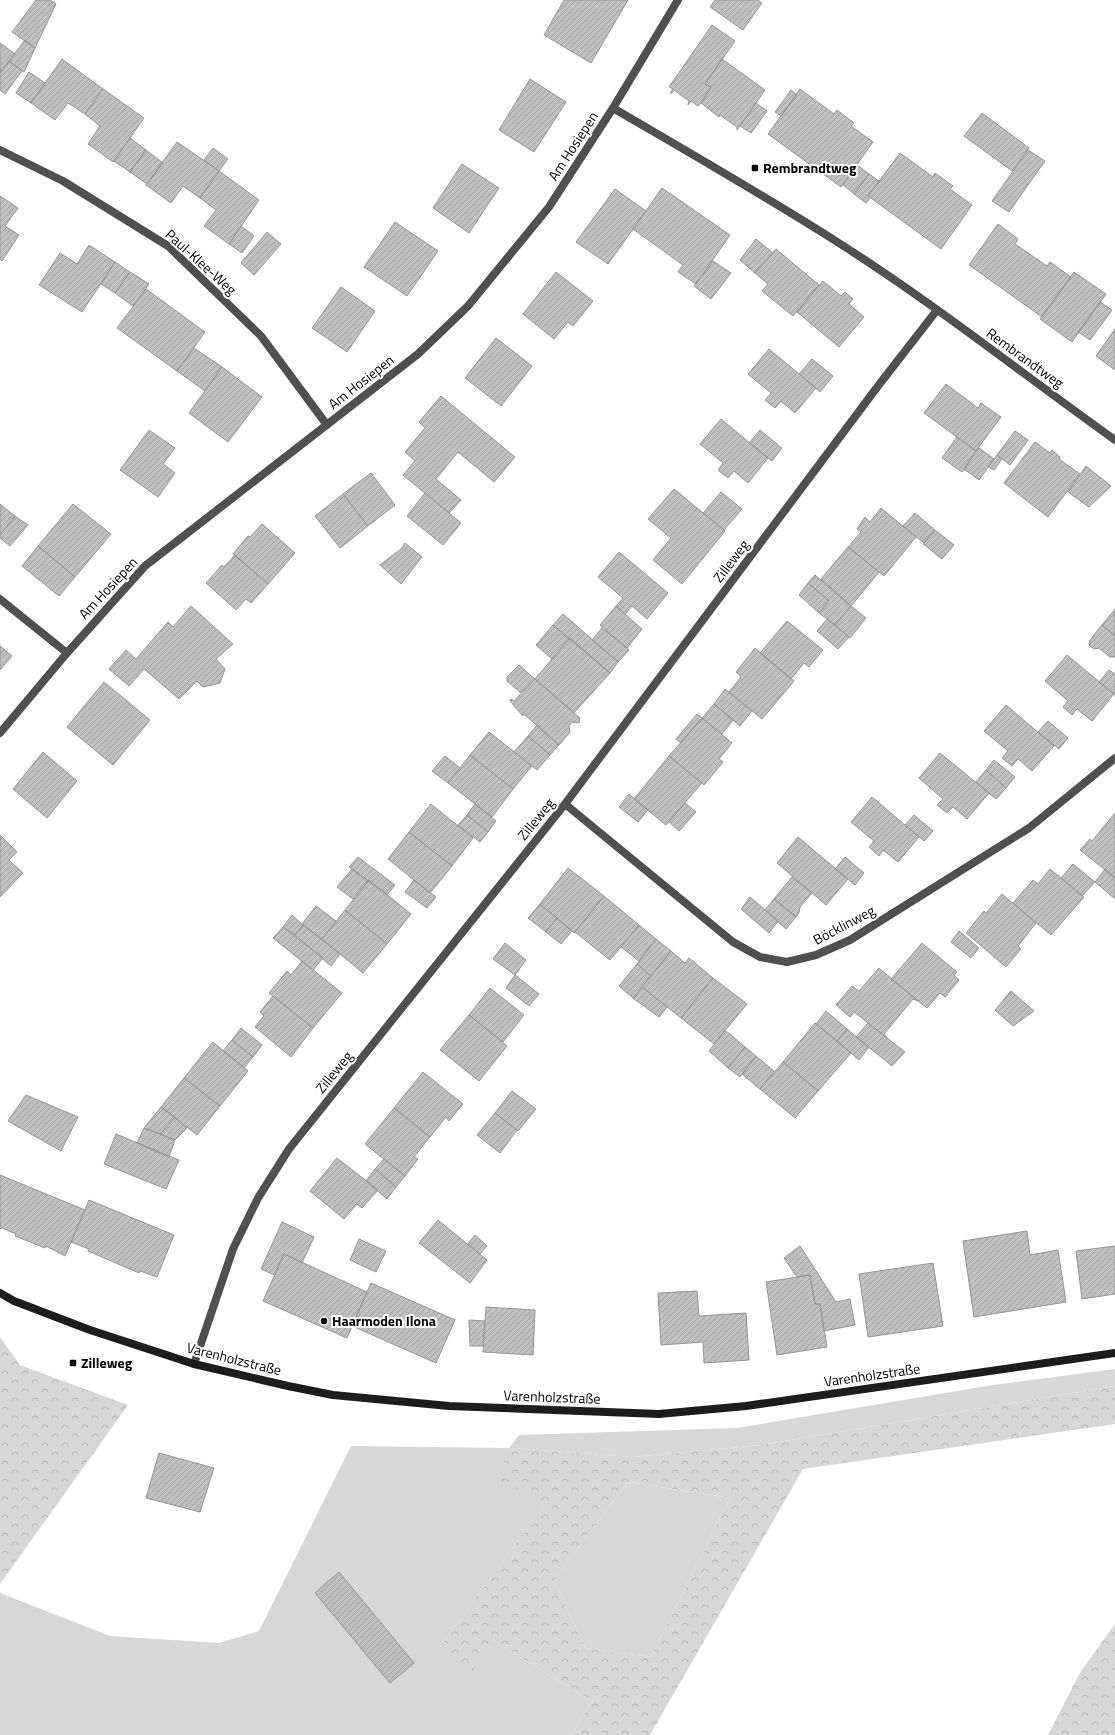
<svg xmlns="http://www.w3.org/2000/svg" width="1115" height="1735" font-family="'Titillium Web',sans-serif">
	<defs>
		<pattern id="forest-crowns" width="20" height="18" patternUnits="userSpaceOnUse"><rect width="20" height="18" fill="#d7d7d7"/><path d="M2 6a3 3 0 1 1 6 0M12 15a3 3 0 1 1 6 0" fill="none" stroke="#b7b7b7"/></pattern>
		<pattern id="building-hatch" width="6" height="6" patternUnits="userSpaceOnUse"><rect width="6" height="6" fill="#c0c0c0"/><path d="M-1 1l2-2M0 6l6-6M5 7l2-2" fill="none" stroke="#a3a3a3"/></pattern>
	</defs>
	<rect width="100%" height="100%" fill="#fff"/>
	<path fill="#d7d7d7" d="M1115 1369V1386L761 1445 633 1457 509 1448 548 1501 438 1649 492 1640 592 1701 571 1735H0V1593L110 1636 219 1643 259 1631 351 1446 509 1448 519 1435 737 1428 993 1385Z
		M628 1482 730 1498 651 1657 585 1648 554 1580Z"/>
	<path fill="url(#forest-crowns)" fill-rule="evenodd" d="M0 1337 20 1365 128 1405 0 1584Z
		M1115 1386V1424L803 1469 650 1735H571L592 1701 492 1640 472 1673 438 1649 547 1502 497 1480 509 1448 633 1457 761 1445ZM628 1482 730 1498 651 1657 585 1648 554 1580Z
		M1115 1624V1735H1048L1081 1671Z"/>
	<path fill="url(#building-hatch)" stroke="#949494" d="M36 0H50L56 4 35 48 12 32Z
		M564 0H628L591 63 544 35Z
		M715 0H758L762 3 743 30 710 7Z
		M712 25 735 41 705 84 711 87 701 103 698 106 691 101 688 105 689 101 674 90 672 93H670L673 89 669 87Z
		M25 40 35 48 24 72 9 61Z
		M0 43 15 54 0 73Z
		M62 59 103 89 85 114 68 103 55 120 31 103Z
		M722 59 765 90 737 130V127L720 115 719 117 701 103 711 87 705 84Z
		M9 61 22 71 5 94 0 90V73Z
		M29 72 45 83 31 103 16 93Z
		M530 79 566 102 534 152 499 130Z
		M103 89 144 118 113 162 88 144 100 126 85 114Z
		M800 89 834 114 837 110 854 123 851 126 873 142 841 187 768 134Z
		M791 90 797 95 781 116 775 112Z
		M756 103 767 111 751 133 740 126Z
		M982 113 1029 148 1012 171 964 136Z
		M130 138 146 150 130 172 114 161Z
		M177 142 219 171 200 198 183 186 171 203 146 185Z
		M213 148 228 159 219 171 204 160Z
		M146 150 163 163 147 184 130 172Z
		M1028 150 1045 161 1009 212 992 201Z
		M900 153 933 177 935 173 953 186 950 189 972 205 941 249 868 196Z
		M462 164 499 188 469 233 433 208Z
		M857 165 869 174 854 194 843 185Z
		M219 171 259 200 229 244 204 226 216 210 200 198Z
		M869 174 879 181 868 196 870 198 866 203 854 194Z
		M662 188 730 235 696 284 678 272 683 265 633 229Z
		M615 189 646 211 608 264 576 242Z
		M0 196 18 208 5 226 19 235 2 261 0 259Z
		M395 222 438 251 407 296 364 267Z
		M998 224 1018 239 1015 244 1047 266 1050 262 1071 277 1042 317 969 265Z
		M241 226 254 236 242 253 229 244Z
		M267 232 281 244 254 275 241 263Z
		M756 239 773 253 755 273 740 260Z
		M89 245 115 262 82 312 39 285 60 253 77 264Z
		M776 249 819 285 793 316 762 291 768 284 755 273Z
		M713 261 731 273 711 299 694 286Z
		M115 262 130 272 115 293 101 284Z
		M130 272 149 284 133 306 115 293Z
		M556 272 593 301 573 326 568 322 554 339 523 314Z
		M1074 272 1106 294 1072 342 1040 319Z
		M823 281 841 296 845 292 853 299 849 304 864 317 839 347 797 312Z
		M341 287 375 311 347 352 312 328Z
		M146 289 205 332 177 371 117 328Z
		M1100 302 1112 310 1090 340 1078 332Z
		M1115 329V370L1096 356Z
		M496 338 532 366 501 406 465 378Z
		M194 348 222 367 205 391 177 371Z
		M769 349 816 388 795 413 781 401 775 408 765 400 771 393 748 374Z
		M812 359 833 376 820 392 799 374Z
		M222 367 262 397 228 442 189 413Z
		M946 384 978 408 981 403 1001 417 976 451 924 413Z
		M441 396 515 457 494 482 458 452 436 479 461 500 449 513 403 475 415 461 405 452 425 428 419 422Z
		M721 419 768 458 748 483 734 471 728 478 718 470 723 463 700 444Z
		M149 430 175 448 163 464 175 473 158 497 120 470Z
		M760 430 782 448 772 461 749 443Z
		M1015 431 1028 440 1010 465 997 455Z
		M957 437 976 451 962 472 942 458Z
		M1035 442 1050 453 1052 450 1060 457 1059 459 1080 474 1048 517 1004 483Z
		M979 448 994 459 979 480 964 469Z
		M997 455 1002 459 994 470 988 467Z
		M1086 466 1111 486 1089 507 1068 492Z
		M371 473 395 505 368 526 343 494Z
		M674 489 725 531 682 584 653 560 671 538 648 519Z
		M721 492 742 509 724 530 703 513Z
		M425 493 461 523 443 545 407 516Z
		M343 494 368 526 340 548 315 516Z
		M0 504 15 516 0 535Z
		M73 504 111 534 75 577 38 546Z
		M881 508 916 537 884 576 848 547 861 532 857 529 865 517 870 522Z
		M915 513 935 530 924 543 903 526Z
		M15 516 28 525 10 546 0 538V535Z
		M262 524 295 553 268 584 233 554 248 536 250 537Z
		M935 530 954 545 942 559 923 544Z
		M405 543 422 557 401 584 380 565 401 549Z
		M38 546 75 577 59 596 22 566Z
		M848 547 879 572 851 606 821 579Z
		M619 552 668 593 647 619 632 606 625 614 616 606 623 598 598 577Z
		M235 555 268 584 251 603 246 599 236 610 206 583 222 565 224 567Z
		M815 575 851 606 835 625 819 613 829 601 808 583Z
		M808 583 829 601 819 613 799 595Z
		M191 606 233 644 216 659 225 669 220 683 203 687 197 681 179 699 144 669 129 686 109 669 126 650 136 659 168 622 173 627Z
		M616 606 642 629 627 648 600 625Z
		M851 606 866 618 850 638 835 625Z
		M1115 609V636L1102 625Z
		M563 614 618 662 610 673 553 625Z
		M827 619 849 637 838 649 817 631Z
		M787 621 823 650 809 667 804 663 791 679 760 653Z
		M553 625 569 639 552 659 536 645Z
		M1102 625 1115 636V657H1110L1099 648 1094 649 1089 645 1090 640Z
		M602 628 629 650 618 662 592 640Z
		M570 638 610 673 574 713 535 679Z
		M0 646 12 656 0 670Z
		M755 648 794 681 762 719 729 692 741 677 736 672Z
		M1067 655 1114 694 1092 721 1077 709 1072 715 1063 707 1068 701 1045 681Z
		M519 665 535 679 521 693 507 681V677Z
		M1109 670 1115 674V695L1099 682Z
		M535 679 580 718 579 723 572 722 569 726 570 732 559 745 525 715H522L510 701 511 699 514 701Z
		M104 682 150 720 113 765 67 727Z
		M725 689 752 711 740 726 714 704Z
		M714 704 733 720 722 734 702 718Z
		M1006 705 1054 746 1032 771 1018 759 1012 766 1002 758 1008 751 984 731Z
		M697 714 702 718 681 743 676 739Z
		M702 718 732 743 719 759 723 762 704 785 669 756Z
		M1048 721 1068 738 1059 749 1038 732Z
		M537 725 559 745 550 755 528 736Z
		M489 732 532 766 513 789 470 755Z
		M528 736 550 755 537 770 514 752Z
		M43 752 77 781 47 818 13 789Z
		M940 753 989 793 967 819 953 807 947 813 937 805 943 799 919 778Z
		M470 755 513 789 492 817 448 783Z
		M445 756 460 768 448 783 432 771Z
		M669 756 702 783 666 825 634 799Z
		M994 760 1015 777 1006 788 986 770Z
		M986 770 1006 788 996 799 976 782Z
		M629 794 648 810 638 822 619 807Z
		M872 797 919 837 898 862 883 850 879 856 869 847 874 841 851 822Z
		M685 803 696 812 679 831 669 822Z
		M431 804 473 838 452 866 409 832Z
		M475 804 496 821 488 832 467 815Z
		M1115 813V878L1080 850 1090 839 1092 841Z
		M467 815 488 832 480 842 458 825Z
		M914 815 933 831 924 841 905 825Z
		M409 832 452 866 430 893 388 859Z
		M0 835 17 852 9 860 23 873 0 897Z
		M798 837 848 879 826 905 777 863Z
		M358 857 395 885 387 895 349 867Z
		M845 857 864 873 855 885 835 869Z
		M1073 864 1095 882 1082 896 1061 878Z
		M568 868 604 896 574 933 540 904Z
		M352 869 368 881 353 899 337 887Z
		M1050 869 1084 897 1051 935 1013 903 1033 880 1038 884Z
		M1105 869 1115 878V899L1095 882Z
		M792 877 812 893 800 907 799 913 796 917 774 899Z
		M369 880 411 914 387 944 345 910Z
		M414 880 436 897 427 908 405 892Z
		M1002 894 1036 923 1018 946 1021 949 1006 967 966 933 984 911 986 913Z
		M604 896 639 925 610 960 575 932Z
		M750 897 778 921 769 933 741 909Z
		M774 899 796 917 786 929 765 910Z
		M540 904 557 918 546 932 528 918Z
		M316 906 336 921 322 939 302 924Z
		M345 910 387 944 363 973 322 939Z
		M292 915 303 925 295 935 283 927Z
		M557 918 572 931 561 944 546 932Z
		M303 925 340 954 331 966 295 935Z
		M639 925 656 939 639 961 621 947Z
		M283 927 323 958 313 970 273 938Z
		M959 931 979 948 971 958 951 942Z
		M656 939 671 951 651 976 637 964Z
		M505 943 526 960 515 975 493 959Z
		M922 943 957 972 954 975 959 980 945 997 940 993 927 1008 891 979Z
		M671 951 685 963 689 958 713 978 681 1018 642 987Z
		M302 961 342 993 313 1028 269 993 287 971 291 975Z
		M637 964 651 976 633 998 619 986Z
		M879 968 918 1001 913 999 884 1034 887 1038 854 1012 850 1017 836 1005 852 986 859 991Z
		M515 975 539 994 529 1006 506 988Z
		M713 978 747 1004 714 1044 681 1018Z
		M642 987 667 1007 659 1017 633 998Z
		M490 988 524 1015 503 1042 469 1015Z
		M1011 991 1034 1011 1013 1026 995 1010Z
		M273 996 313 1028 291 1057 255 1027 264 1016 260 1012Z
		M826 1011 847 1029 837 1041 816 1024Z
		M469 1015 507 1046 479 1081 440 1050Z
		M815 1023 851 1053 818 1091 783 1062Z
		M868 1023 905 1052 892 1066 856 1037Z
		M241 1028 262 1045 253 1057 232 1040Z
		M847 1029 869 1047 859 1060 837 1041Z
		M725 1030 745 1047 728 1068 709 1051Z
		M232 1040 253 1057 244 1068 223 1051Z
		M213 1042 248 1071 220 1106 184 1078Z
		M745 1047 756 1056 740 1077 728 1068Z
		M756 1056 774 1071 760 1089 742 1074Z
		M783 1062 818 1091 795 1118 760 1089Z
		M423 1072 463 1104 449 1121 446 1117 430 1137 394 1108Z
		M184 1078 220 1106 197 1135 161 1107Z
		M512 1091 536 1109 518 1131 495 1113Z
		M26 1095 78 1117 61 1151 8 1121Z
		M161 1107 175 1117 160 1134 144 1128Z
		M394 1108 430 1137 414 1157 418 1159 405 1176 365 1144Z
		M495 1113 517 1130 500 1153 477 1135Z
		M175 1117 187 1128 175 1140 160 1134Z
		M144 1128 175 1140 169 1157 137 1143Z
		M116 1134 179 1160 166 1189 104 1164Z
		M337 1158 378 1190 362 1208 357 1204 344 1219 310 1191Z
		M384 1159 405 1176 396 1187 375 1169Z
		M375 1169 396 1187 387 1199 366 1181Z
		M0 1175 85 1210 65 1256 46 1246 45 1248 15 1236 16 1234 2 1228 0 1229Z
		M89 1200 174 1235 157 1277 140 1271 139 1273 88 1251 89 1249 71 1242Z
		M438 1220 487 1260 470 1283 419 1243Z
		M282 1222 314 1237 302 1263 284 1254 274 1275 261 1269Z
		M1027 1231 1030 1255 1058 1250 1066 1302 974 1317 963 1241Z
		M475 1235 487 1246 480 1254 468 1244Z
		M359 1239 386 1251 376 1272 350 1260Z
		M800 1246 836 1302 850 1299 855 1325 824 1331 820 1304H815L810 1275 797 1277 784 1258Z
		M1115 1246V1294L1082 1299 1076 1251Z
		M284 1254 367 1292 347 1338 263 1301Z
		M933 1263 943 1326 868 1337 859 1274Z
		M810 1275 815 1304H820L827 1347 777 1355 766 1282Z
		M371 1283 455 1320 436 1363 352 1326Z
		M697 1291 699 1316 746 1313 749 1360 704 1363 703 1342 661 1345 658 1293Z
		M486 1307 535 1310 533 1355 483 1352Z
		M469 1320 485 1321 483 1346H470Z
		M159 1453 214 1468 200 1512 146 1498Z
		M339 1572 414 1663 390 1683 315 1593Z"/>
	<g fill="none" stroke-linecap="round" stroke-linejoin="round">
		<path stroke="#505050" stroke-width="8" d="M613 108C690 153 767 197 842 245 936 305 1024 375 1115 440
			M0 150 63 181 168 246 261 336 327 425
			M0 599 67 653
			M0 733 67 653 145 566 418 354 468 306 549 207 613 108 678 0
			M565 804 733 942 760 957 787 962 816 955 850 940 1029 828 1115 758
			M194 1364 233 1249 258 1198 289 1149 565 804 878 386 937 310"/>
		<path stroke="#1d1d1d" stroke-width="8" d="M0 1293 14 1301 90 1330 194 1364 288 1386 333 1395 449 1406 659 1414 746 1406 1115 1353"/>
	</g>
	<g fill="#000" stroke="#fff" stroke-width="1.5">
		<rect x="751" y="164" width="8" height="8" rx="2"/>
		<circle cx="324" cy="1321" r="4"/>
		<rect x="69" y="1359" width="8" height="8" rx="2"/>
	</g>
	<g text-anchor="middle" stroke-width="4" stroke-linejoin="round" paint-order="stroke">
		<g font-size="14" fill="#000" stroke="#fff">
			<text transform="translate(573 146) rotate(-57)" y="5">Am Hosiepen</text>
			<text transform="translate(201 262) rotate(42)" y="5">Paul-Klee-Weg</text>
			<text transform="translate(1025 358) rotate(36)" y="5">Rembrandtweg</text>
			<text transform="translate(361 382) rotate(-38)" y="5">Am Hosiepen</text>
			<text transform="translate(731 561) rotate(-53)" y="5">Zilleweg</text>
			<text transform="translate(108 588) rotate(-47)" y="5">Am Hosiepen</text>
			<text transform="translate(536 819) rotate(-51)" y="5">Zilleweg</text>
			<text transform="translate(844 925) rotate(-28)" y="5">Böcklinweg</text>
			<text transform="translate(334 1072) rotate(-51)" y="5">Zilleweg</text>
			<text transform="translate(234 1359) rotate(14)" y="5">Varenholzstraße</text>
			<text transform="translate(872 1375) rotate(-8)" y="5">Varenholzstraße</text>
			<text transform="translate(552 1397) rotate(2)" y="5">Varenholzstraße</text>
		</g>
		<g font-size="14" font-weight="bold" fill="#000" stroke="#fff" text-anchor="start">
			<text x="763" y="173">Rembrandtweg</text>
			<text x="332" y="1326">Haarmoden Ilona</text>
			<text x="81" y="1368">Zilleweg</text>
		</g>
	</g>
</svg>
